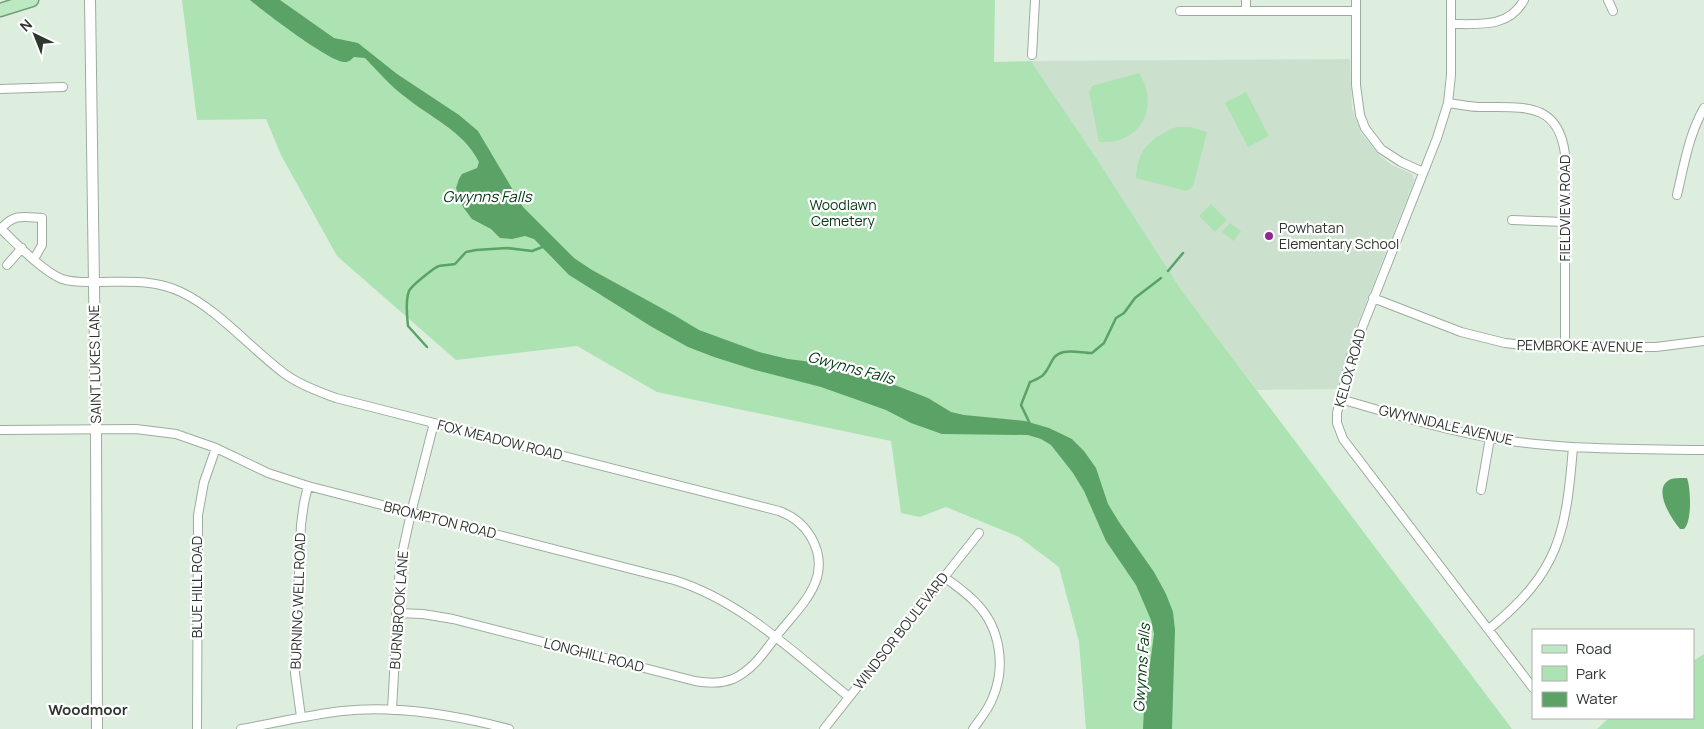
<svg xmlns="http://www.w3.org/2000/svg" width="1704" height="729" font-family="Manrope,sans-serif">
	<rect width="100%" height="100%" fill="#ddeedf"/>
	<path fill="#cbe1cd" d="M1350 59 1352 109 1361 133 1380 156 1392 165 1410 173 1413 175 1414 181 1358 323 1347 354 1337 389 1257 390 1182 291 1097 159 1031 61Z"/>
	<path fill="#ade3b3" d="M182 0H995L994 62 1031 61 1097 159 1182 291 1512 729H1086L1079 642 1059 567 1019 537 946 507 920 517 901 513 891 441 657 392 577 346 456 360 337 256 281 155 266 119 197 120Z
		M1139 73C1155 97 1150 130 1119 140 1113 142 1106 142 1099 142L1089 92 1092 86Z
		M1246 92 1269 136 1248 147 1225 103Z
		M1176 127H1190L1207 132 1193 187 1186 191 1136 178C1137 149 1151 138 1176 127Z
		M1211 204 1227 220 1215 232 1199 216Z
		M1230 223 1241 231 1234 241 1222 232Z
		M1704 654V729H1597L1609 718H1693V661Z"/>
	<path fill="#5aa266" d="M250 0H280L334 38 358 43 397 74 459 115 478 131 523 207 574 258 592 270 674 315 699 330 759 352 788 359 827 364 882 380 928 398 951 412 964 415 1025 421 1049 428 1072 439 1084 451 1096 468 1108 504 1119 522 1154 572 1166 594 1173 612 1175 630 1172 729H1143L1144 709 1154 634 1151 620 1136 585 1106 541 1084 491 1073 473 1051 445 1041 439 1028 435 942 434 911 423 886 410 821 387 755 370 714 357 688 347 652 327 569 275 534 239 525 236 512 239 500 238 491 229 472 219 463 207 456 188 459 179 462 174 477 168 479 162C464 131 429 117 404 96 389 85 378 71 365 58L354 57C351 60 349 62 344 62 330 62 264 12 250 0Z
		M1683 478H1687C1691 489 1692 522 1684 529H1680C1671 518 1651 488 1671 479 1674 478 1679 478 1683 478Z"/>
	<g fill="none" stroke-linecap="round" stroke-linejoin="round">
		<path stroke="#5aa266" stroke-width="2.5" d="M1168 271 1183 253
			M427 347 408 326C407 316 405 301 409 291 411 286 435 267 439 266 444 265 450 265 455 264L466 252 476 250 507 248 532 251 545 246
			M1031 426 1021 405 1030 382C1035 380 1041 378 1044 374 1052 366 1050 355 1064 352 1073 350 1083 353 1092 353L1104 343 1116 318 1124 313 1135 298 1161 278"/>
		<defs>
			<path id="minor" d="M1246 0V11
				M1356 0V85L1360 115 1365 128 1381 149 1401 162 1423 172
				M1451 0V75L1448 103 1437 138 1351 356 1337 413V423L1343 439 1533 688
				M1608 0 1613 11
				M1180 11H1356
				M1451 24C1479 24 1509 28 1524 0
				M1032 55 1035 0
				M0 89 63 87
				M1448 103C1458 104 1469 107 1479 107 1521 108 1558 100 1565 154V347
				M1677 195C1684 165 1689 134 1704 108
				M1512 220 1565 222
				M0 228C16 243 42 271 62 279 74 283 86 282 99 282 127 282 155 279 181 292 219 310 251 349 285 374 300 385 319 392 336 398L779 511C793 516 804 525 811 537 834 577 802 604 778 634 765 651 753 670 733 679 720 684 708 683 695 681L453 619 423 614 396 613
				M1 229C14 213 24 217 42 218V245L34 259
				M7 265 22 248
				M1373 298 1461 332 1505 343 1540 347H1656L1704 341
				M1340 399C1390 413 1440 429 1491 438 1562 450 1633 449 1704 450
				M0 430 136 429 176 434 216 448 268 473 308 486 674 580C742 601 795 654 849 697
				M1481 490 1490 438
				M944 577C955 585 967 593 977 604 1000 628 1006 666 993 697 989 709 980 719 973 729
				M1489 629C1559 572 1566 534 1573 447
				M392 710 400 563 411 513 434 423
				M301 717 295 673 301 525 304 503 308 486
				M197 729 198 515 204 482 216 448
				M241 729C275 723 308 715 342 711 398 705 455 715 509 729
				M824 729 979 533"/>
			<path id="tertiary" d="M90 0 96 428 97 729"/>
			<path id="primary" d="M0 10 32 0"/>
		</defs>
		<use href="#minor" stroke="#9dac9e" stroke-width="10"/>
		<use href="#tertiary" stroke="#9dac9e" stroke-width="12"/>
		<use href="#primary" stroke="#6ea175" stroke-width="15"/>
		<use href="#minor" stroke="#fff" stroke-width="8"/>
		<use href="#tertiary" stroke="#fff" stroke-width="10"/>
		<use href="#primary" stroke="#bce9c2" stroke-width="12"/>
	</g>
	<circle fill="#8f298f" stroke="#fff" stroke-width="2" cx="1269" cy="236" r="5"/>
	<g text-anchor="middle" stroke-width="4.5" stroke-linejoin="round" paint-order="stroke">
		<g font-size="14" fill="#003811" stroke="#fff">
			<text x="843" y="210">Woodlawn<tspan x="843" dy="16">Cemetery</tspan></text>
		</g>
		<g font-size="14" fill="#2f3630" stroke="#fff">
			<text transform="translate(1565 208) rotate(-90)" y="5">FIELDVIEW ROAD</text>
			<text transform="translate(1580 346) rotate(1)" y="5">PEMBROKE AVENUE</text>
			<text transform="translate(95 364) rotate(-91)" y="5">SAINT LUKES LANE</text>
			<text transform="translate(1350 368) rotate(-74)" y="5">KELOX ROAD</text>
			<text transform="translate(1446 425) rotate(13)" y="5">GWYNNDALE AVENUE</text>
			<text transform="translate(500 440) rotate(14)" y="5">FOX MEADOW ROAD</text>
			<text transform="translate(440 520) rotate(14)" y="5">BROMPTON ROAD</text>
			<text transform="translate(197 587) rotate(-90)" y="5">BLUE HILL ROAD</text>
			<text transform="translate(298 601) rotate(-88)" y="5">BURNING WELL ROAD</text>
			<text transform="translate(399 610) rotate(-86)" y="5">BURNBROOK LANE</text>
			<text transform="translate(901 631) rotate(-52)" y="5">WINDSOR BOULEVARD</text>
			<text transform="translate(594 655) rotate(14)" y="5">LONGHILL ROAD</text>
		</g>
		<g font-size="14" fill="#2f3630" stroke="#fff" text-anchor="start">
			<text x="1279" y="233">Powhatan<tspan x="1279" dy="16">Elementary School</tspan></text>
		</g>
		<g font-size="15" font-style="italic" fill="#013911" stroke="#fff">
			<text x="487" y="202">Gwynns Falls</text>
			<text transform="translate(851 368) rotate(15)" y="5">Gwynns Falls</text>
			<text transform="translate(1142 668) rotate(-86)" y="5">Gwynns Falls</text>
		</g>
		<g font-size="15" font-weight="bold" fill="#2f3630" stroke="#fff">
			<text x="88" y="715">Woodmoor</text>
		</g>
	</g>
	<rect x="1532" y="629" width="162" height="90" fill="#ffffff" stroke="#acafac"/>
	<rect x="1542" y="645" width="25" height="8" fill="#bce9c2" stroke="#acafac"/>
	<text x="1576" y="654" font-size="15" fill="#2f3630">Road</text>
	<rect x="1542" y="666" width="25" height="15" fill="#ade3b3" stroke="#acafac"/>
	<text x="1576" y="679" font-size="15" fill="#2f3630">Park</text>
	<rect x="1542" y="692" width="25" height="15" fill="#5aa266" stroke="#acafac"/>
	<text x="1576" y="704" font-size="15" fill="#2f3630">Water</text>
	<g transform="translate(35 35) rotate(317)" stroke="#ffffff" stroke-width="4" paint-order="stroke">
	<path d="M0-4L9 19L0 12L-9 19Z" fill="#2f3630"/>
	<text y="-8" font-size="14" font-weight="bold" text-anchor="middle" fill="#2f3630">N</text>
	</g>
</svg>
